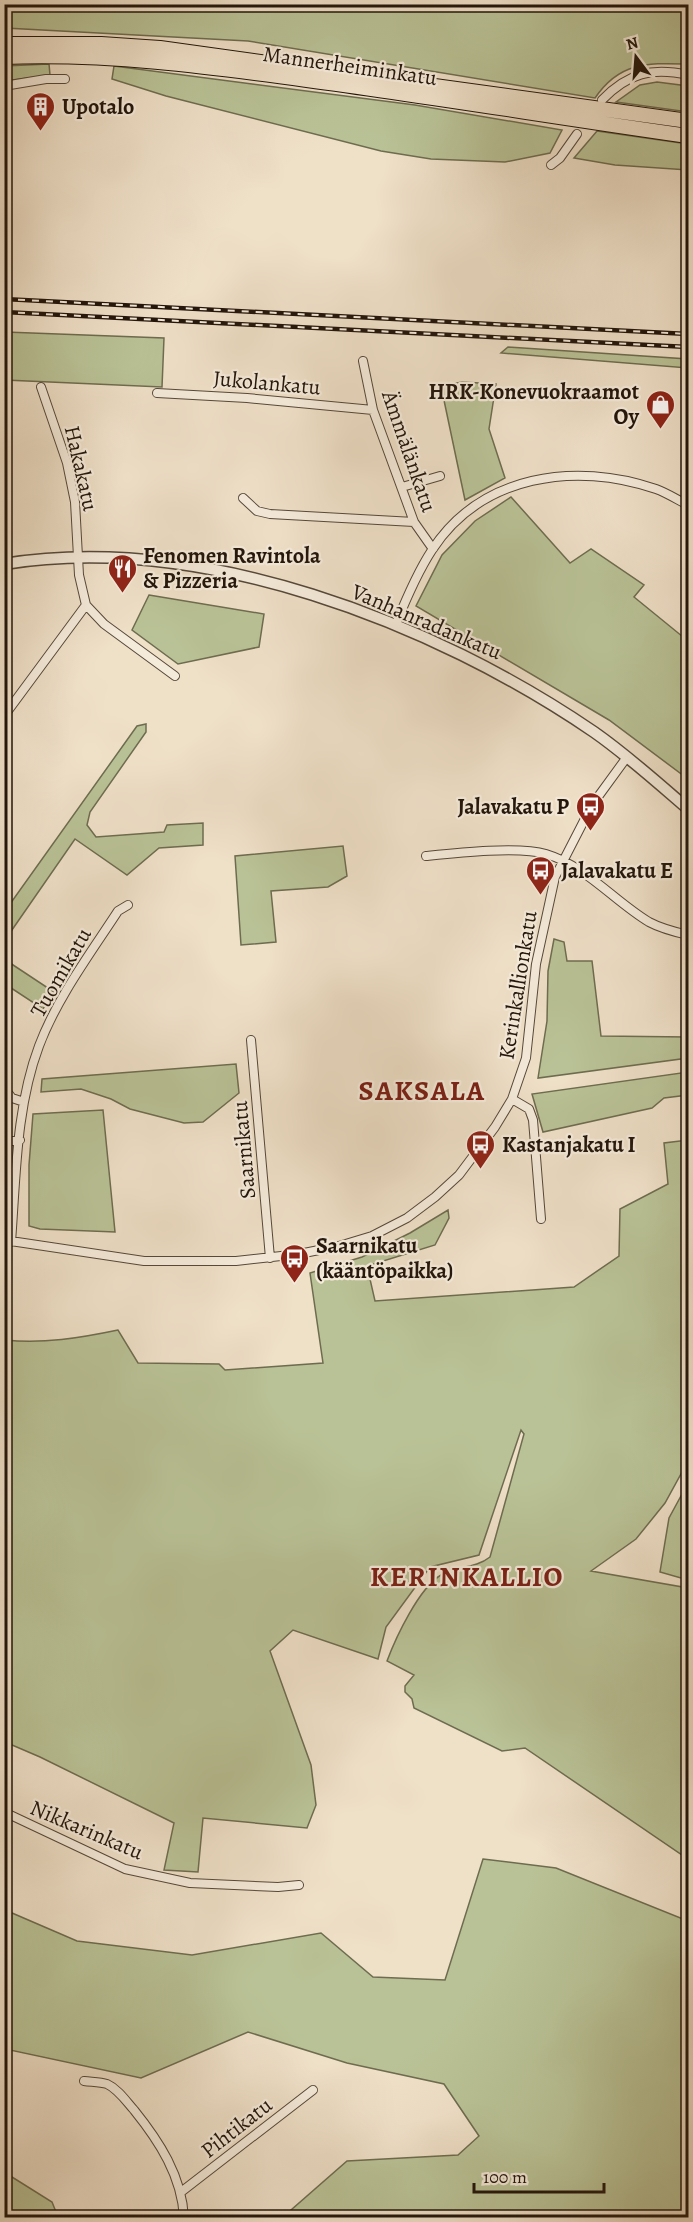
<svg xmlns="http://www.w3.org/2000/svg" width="693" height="2222" font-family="Alegreya,serif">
	<rect width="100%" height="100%" fill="#efe0c8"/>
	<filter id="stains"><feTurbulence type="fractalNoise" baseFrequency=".00333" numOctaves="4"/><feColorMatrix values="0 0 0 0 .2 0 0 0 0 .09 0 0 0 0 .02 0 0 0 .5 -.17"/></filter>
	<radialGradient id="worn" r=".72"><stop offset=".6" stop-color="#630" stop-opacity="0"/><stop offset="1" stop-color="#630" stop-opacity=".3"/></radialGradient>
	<path fill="#b9c296" stroke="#6e6c50" stroke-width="1.5" d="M5 4 688 5V64C648 63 620 61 595 98L248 41 5 28Z
		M49 64 50 75 5 81 4 66Z
		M114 66 415 105 562 130 550 153 505 162 431 159 381 151 166 96 112 79Z
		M657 82 688 86V106L681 111 616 102 640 85Z
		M597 131 688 144V170L615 165 574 158Z
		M5 332 164 338 162 387 5 380Z
		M508 347 688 359V368L501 353Z
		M462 382 496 384 489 429 505 478 465 500 441 386Z
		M511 497 570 563 591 549 644 585 634 597 688 641V779L609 720 416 606 442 555 475 521Z
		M149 595 264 614 259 647 178 664 132 630Z
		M146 724V732L90 812 87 825 96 837 164 832 167 825 203 823V845L159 848 127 875 75 839 5 940V911L137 726Z
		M343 846 347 876 328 887 271 891 276 942 241 945 235 856Z
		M554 939 564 942 567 961H592L601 1036 688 1037V1058L538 1078 547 1021 548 971Z
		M4 959 54 992 43 1009 5 984Z
		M236 1064 239 1093 203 1122 184 1123 130 1109 111 1099 81 1089 41 1092 42 1079Z
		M688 1072V1095L664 1098 652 1108 543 1132 532 1094Z
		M103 1110 115 1232 40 1229 29 1226V1165L33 1114Z
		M688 1140V1461L665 1503 636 1539 591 1571 688 1588V1859L525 1748 502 1751 414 1708 412 1699 405 1692V1686L414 1675 387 1661C396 1637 419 1588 441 1575 456 1566 475 1569 490 1557L524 1434 521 1430 479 1555 430 1567 386 1627 378 1659 293 1630 270 1651 311 1765 316 1805 307 1828 203 1818 198 1872 164 1870 174 1823 40 1757 5 1742V1340C43 1344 80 1338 118 1330L138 1363 219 1364 225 1370 323 1363 310 1273 362 1257 410 1233 448 1210 449 1218 435 1245 367 1266 375 1301 574 1287 619 1256 620 1209 668 1184 664 1143Z
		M688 1483V1580L660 1572 669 1518Z
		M483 1859 556 1868 688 1921V2217H283L347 2161 458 2155 479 2136 444 2084 347 2063 248 2032 141 2078 5 2049V1910L77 1941 192 1955 321 1933 373 1977 445 1980Z
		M4 2172 52 2202 58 2217H5Z"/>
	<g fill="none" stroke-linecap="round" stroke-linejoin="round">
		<defs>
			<path id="minor" d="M4 86 46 79H65
				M602 100C628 73 652 67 688 75
				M551 165 560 158 577 134
				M363 361 373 410 414 522 433 549
				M41 387 67 463 75 502 79 575 86 605 104 624 175 676
				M157 393 247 398 373 410
				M402 487 440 476
				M243 498 257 511 270 514 414 522
				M396 624C406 599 417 573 432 550 481 475 575 461 656 489 667 493 678 500 688 505
				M4 716 86 605
				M426 856C455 853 519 846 546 854 586 866 614 901 649 922 662 929 675 932 688 935
				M251 1040 270 1258
				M4 1088 12 1098 24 1102
				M512 1099 529 1109 533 1120 541 1219
				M4 1142 20 1140
				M4 1240 144 1261H236L299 1254 339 1246 372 1236 407 1218 435 1197 459 1175 495 1127 512 1099 526 1058 536 964 555 877 592 805 627 757
				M11 1242C16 1177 16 1107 39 1046 57 998 90 954 118 911L128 905
				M4 1812 125 1869 190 1883 278 1887 299 1885
				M84 2081C91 2082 100 2082 107 2084 118 2089 126 2101 134 2110 159 2141 182 2176 184 2218
				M181 2192 313 2090"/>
			<path id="tertiary" d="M4 564C201 532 433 622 594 732 627 755 658 783 688 809"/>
			<path id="primary" d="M4 44H101L160 48 688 121
				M4 57C106 53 206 66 307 80 434 97 561 118 688 136"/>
		</defs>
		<use href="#minor" stroke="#55483a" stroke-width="10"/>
		<use href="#tertiary" stroke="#55483a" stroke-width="13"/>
		<use href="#primary" stroke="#22150b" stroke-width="16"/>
		<use href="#minor" stroke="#f5ebdb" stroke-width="8"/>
		<use href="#tertiary" stroke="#f5ebdb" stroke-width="10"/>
		<use href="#primary" stroke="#efe0c8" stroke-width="14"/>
		<defs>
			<path id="rail" d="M4 299 688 334
				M4 312 688 347"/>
		</defs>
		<use href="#rail" stroke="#22150b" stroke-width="4.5"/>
		<use href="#rail" stroke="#f5ebdb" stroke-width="2" stroke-dasharray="7" stroke-linecap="butt"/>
	</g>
	<defs>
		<symbol id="building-pin" viewBox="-11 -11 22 30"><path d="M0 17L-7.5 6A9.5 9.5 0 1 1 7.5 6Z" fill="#8f2418" stroke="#f5ebdb"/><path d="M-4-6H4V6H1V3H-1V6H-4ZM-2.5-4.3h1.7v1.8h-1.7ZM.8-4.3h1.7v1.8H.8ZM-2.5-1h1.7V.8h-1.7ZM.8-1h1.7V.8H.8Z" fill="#fff"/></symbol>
		<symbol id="shop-pin" viewBox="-11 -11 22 30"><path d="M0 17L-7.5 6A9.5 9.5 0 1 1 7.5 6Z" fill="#8f2418" stroke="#f5ebdb"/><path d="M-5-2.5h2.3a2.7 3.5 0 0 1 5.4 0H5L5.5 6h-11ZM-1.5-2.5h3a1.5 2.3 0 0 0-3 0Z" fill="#fff"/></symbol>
		<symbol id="restaurant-pin" viewBox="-11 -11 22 30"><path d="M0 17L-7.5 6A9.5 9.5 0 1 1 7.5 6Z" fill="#8f2418" stroke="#f5ebdb"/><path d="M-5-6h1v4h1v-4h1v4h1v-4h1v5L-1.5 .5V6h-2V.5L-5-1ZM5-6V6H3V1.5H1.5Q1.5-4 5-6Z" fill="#fff"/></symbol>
		<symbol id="bus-pin" viewBox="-11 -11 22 30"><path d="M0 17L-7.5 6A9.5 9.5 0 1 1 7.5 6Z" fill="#8f2418" stroke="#f5ebdb"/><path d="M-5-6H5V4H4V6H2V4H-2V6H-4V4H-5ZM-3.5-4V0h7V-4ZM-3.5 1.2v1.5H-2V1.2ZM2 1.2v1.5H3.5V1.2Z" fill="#fff"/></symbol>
	</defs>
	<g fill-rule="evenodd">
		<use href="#building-pin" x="24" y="90" width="33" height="45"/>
		<use href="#shop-pin" x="644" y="388" width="33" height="45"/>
		<use href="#restaurant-pin" x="106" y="552" width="33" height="45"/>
		<use href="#bus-pin" x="574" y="790" width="33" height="45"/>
		<use href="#bus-pin" x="524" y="854" width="33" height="45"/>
		<use href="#bus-pin" x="464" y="1128" width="33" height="45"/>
		<use href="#bus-pin" x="278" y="1242" width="33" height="45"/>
	</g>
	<g text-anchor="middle" stroke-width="4.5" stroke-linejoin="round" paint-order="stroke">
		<g font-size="22" fill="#22150b" stroke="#f5ebdb">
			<text transform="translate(350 65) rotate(8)" y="8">Mannerheiminkatu</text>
			<text transform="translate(267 382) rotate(5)" y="8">Jukolankatu</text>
			<text transform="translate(410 451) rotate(71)" y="8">Ämmälänkatu</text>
			<text transform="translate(82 468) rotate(77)" y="8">Hakakatu</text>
			<text transform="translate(427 621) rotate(23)" y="8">Vanhanradankatu</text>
			<text transform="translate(60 972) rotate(-60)" y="8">Tuomikatu</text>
			<text transform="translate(517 985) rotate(-81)" y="8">Kerinkallionkatu</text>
			<text transform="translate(243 1150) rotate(-95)" y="8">Saarnikatu</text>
			<text transform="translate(87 1829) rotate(23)" y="8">Nikkarinkatu</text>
			<text transform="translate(236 2127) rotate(-38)" y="8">Pihtikatu</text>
		</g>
		<g font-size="22" font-weight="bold" fill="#22150b" stroke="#f5ebdb" text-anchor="start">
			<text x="62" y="114">Upotalo</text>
			<text x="639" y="399" text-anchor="end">HRK-Konevuokraamot<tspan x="639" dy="25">Oy</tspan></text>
			<text x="143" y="563">Fenomen Ravintola<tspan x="143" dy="25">&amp; Pizzeria</tspan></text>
			<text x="569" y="814" text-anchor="end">Jalavakatu P</text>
			<text x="561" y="878">Jalavakatu E</text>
			<text x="502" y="1152">Kastanjakatu I</text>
			<text x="316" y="1253">Saarnikatu<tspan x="316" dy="25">(kääntöpaikka)</tspan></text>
		</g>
		<g font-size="28" font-weight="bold" letter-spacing="1.5" fill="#7a1f14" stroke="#f5ebdb">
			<text x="422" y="1100">SAKSALA</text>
			<text x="467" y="1586">KERINKALLIO</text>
		</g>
	</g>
	<rect width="693" height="2222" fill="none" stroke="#efe0c8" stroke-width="24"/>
	<rect x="6" y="6" width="681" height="2210" fill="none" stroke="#22150b" stroke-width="3"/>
	<rect x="12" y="12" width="669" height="2198" fill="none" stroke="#22150b" stroke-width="1.5"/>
	<g transform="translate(636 57) rotate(344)" stroke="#f5ebdb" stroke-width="4.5" paint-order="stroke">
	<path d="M0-4.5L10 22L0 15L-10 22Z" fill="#22150b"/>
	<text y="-9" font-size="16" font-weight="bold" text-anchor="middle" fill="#22150b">N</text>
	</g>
	<path d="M474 2183v9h130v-9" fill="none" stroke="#22150b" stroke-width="3"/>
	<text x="483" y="2183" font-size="18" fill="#22150b" stroke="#f5ebdb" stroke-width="4.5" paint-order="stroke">100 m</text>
	<rect width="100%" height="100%" filter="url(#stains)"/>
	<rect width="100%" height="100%" fill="url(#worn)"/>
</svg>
